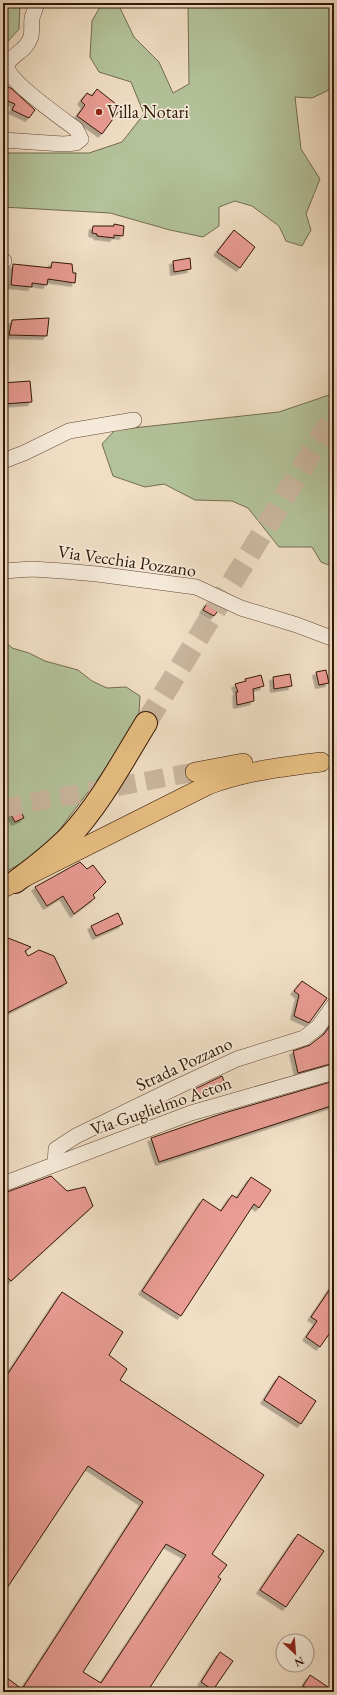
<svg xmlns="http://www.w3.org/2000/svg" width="337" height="1695" font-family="'EB Garamond',serif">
	<defs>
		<filter id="shadow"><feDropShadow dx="-3.5" dy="3.5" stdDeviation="0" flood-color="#0004"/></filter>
	</defs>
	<rect width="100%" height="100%" fill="#f0dec5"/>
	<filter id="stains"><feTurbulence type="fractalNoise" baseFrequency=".005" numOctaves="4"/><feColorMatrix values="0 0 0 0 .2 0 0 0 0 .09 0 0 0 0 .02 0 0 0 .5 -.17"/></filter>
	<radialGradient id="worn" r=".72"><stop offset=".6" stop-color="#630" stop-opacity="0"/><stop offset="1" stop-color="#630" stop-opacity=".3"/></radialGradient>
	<path fill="#b3c29a" stroke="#736c50" d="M3 3H20L19 29 3 47Z
		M188 3H334V83L327 91 312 98 295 97 301 149 320 179 306 214 311 230 302 246 286 241 279 226 252 206 235 201 219 207V226L203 237 170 230 110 213 3 207V153H89L122 142 144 114 131 82 99 72 90 57 92 21 101 5 119 6 134 37 159 62 173 93 189 84Z
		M332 394H334V567L321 562 312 547H279L248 508 232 501 195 500 164 484 145 487 113 476 102 444 115 430 279 412Z
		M3 639 12 648 29 653 45 661 78 670 92 681 107 688 126 687 140 696 139 713 104 771 57 833 35 856 3 873Z"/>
	<path fill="#e99c94" stroke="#331606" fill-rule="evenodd" filter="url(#shadow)" d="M3 84 12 89 35 110 29 118 12 110 15 104 3 99Z
		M97 89 121 108 102 134 77 116 85 105 81 101 87 93 92 96Z
		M114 224 124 226 123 236 114 235V238L97 236V234L92 233 93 226H114Z
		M234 230 255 247 240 268 217 252Z
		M190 258 191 269 174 272 173 261Z
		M52 262 72 264 73 273H76L75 283 48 279 47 285 32 283V287L11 285 13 264 51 268Z
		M49 318 47 336 9 335 12 320Z
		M30 381 32 402 3 404V383Z
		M208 602 220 608 214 616 203 610Z
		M326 670 329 683 319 685 316 672Z
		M290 674 292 686 274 689 273 677Z
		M261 675 264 686 253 689 254 701 237 705 236 692H238L235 684 246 681 245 679Z
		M19 807 24 818 15 822 9 811Z
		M80 862 87 869 93 865 106 882 93 895 95 898 74 914 63 896 47 906 35 887Z
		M118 913 123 924 96 936 91 926Z
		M3 936 31 947 25 951 28 956 39 950 54 956 67 983 3 1015Z
		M302 981 327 998 309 1023 294 1016 299 995 294 991Z
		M334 1020V1063L298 1073 293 1051 310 1045 324 1034Z
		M222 1076 225 1084 198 1095 195 1089Z
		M334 1081V1105L159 1162 151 1138 221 1114Z
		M51 1176 67 1191 85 1187 93 1206 11 1281 3 1273V1203L6 1200 7 1192Z
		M251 1177 271 1190 259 1208 254 1204 181 1316 142 1291 203 1199 221 1211 232 1195 237 1198Z
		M334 1283V1327L320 1347 306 1337 317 1321 311 1317Z
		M62 1292 123 1332 109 1355 127 1369 120 1380 264 1475 212 1554 227 1565 218 1577 221 1579 147 1692H3V1675L22 1689 143 1502 88 1466 3 1594V1381ZM166 1544 186 1555 101 1683 83 1672Z
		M279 1376 316 1401 301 1424 264 1400Z
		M298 1534 324 1551 286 1607 260 1590Z
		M220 1652 233 1661 213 1690 201 1682Z
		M310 1675 334 1691V1692H313L303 1686Z"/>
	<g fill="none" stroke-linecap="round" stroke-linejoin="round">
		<path stroke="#cab69f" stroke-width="19" stroke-dasharray="19 10" stroke-linecap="butt" d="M3 808 195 772"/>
		<path stroke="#cab69f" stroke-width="22" stroke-dasharray="22 11" stroke-linecap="butt" d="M146 723 334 416"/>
		<defs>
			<path id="minor" d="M3 140 63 144 76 143 81 139 76 129C64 120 5 79 7 66 9 56 26 51 30 39 33 33 31 24 32 18 34 13 35 8 37 3
				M3 261H4
				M3 461 24 453 69 431 134 420
				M3 571 32 569 63 571 97 574 196 587 241 608 297 625 334 639
				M55 1164 56 1149 76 1136 177 1087 237 1059 304 1038 318 1027 334 1005
				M3 1184 191 1113 334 1072"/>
			<path id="major" d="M195 772 243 763
				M3 888 208 785C245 771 282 767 321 762"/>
			<path id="highway" d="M15 882C34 868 52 854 69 837 100 804 122 762 146 723"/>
		</defs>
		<use href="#minor" stroke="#624836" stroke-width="16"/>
		<use href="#major" stroke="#331606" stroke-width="20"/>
		<use href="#highway" stroke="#331606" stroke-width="24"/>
		<use href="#minor" stroke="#f5ead9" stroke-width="15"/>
		<use href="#major" stroke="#e8bf82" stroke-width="19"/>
		<use href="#highway" stroke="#e8bf82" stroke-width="22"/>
	</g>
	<circle fill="#8f2418" stroke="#f5ead9" stroke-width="1.5" cx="99" cy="112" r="4"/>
	<g text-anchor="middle" stroke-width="3.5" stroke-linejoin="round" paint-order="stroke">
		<g font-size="18" fill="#331606" stroke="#f5ead9" text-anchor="start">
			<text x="107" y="118">Villa Notari</text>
		</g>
		<g font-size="18" fill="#331606" stroke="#f5ead9">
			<text transform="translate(127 561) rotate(8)" y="6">Via Vecchia Pozzano</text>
			<text transform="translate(184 1064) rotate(-25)" y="6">Strada Pozzano</text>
			<text transform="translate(161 1106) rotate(-19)" y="6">Via Guglielmo Acton</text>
		</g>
	</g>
	<rect width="337" height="1695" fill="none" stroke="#f0dec5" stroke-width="16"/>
	<rect x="4" y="4" width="329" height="1687" fill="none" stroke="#331606" stroke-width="2"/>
	<rect x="8" y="8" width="321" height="1679" fill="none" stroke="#331606"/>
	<g transform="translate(295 1653) rotate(154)"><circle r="19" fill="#f5ead9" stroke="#a79585"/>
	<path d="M0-3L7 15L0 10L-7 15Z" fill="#8f2418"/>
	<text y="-6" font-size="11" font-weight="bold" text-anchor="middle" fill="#331606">N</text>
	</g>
	<rect width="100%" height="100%" filter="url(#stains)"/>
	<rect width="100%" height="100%" fill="url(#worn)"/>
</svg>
